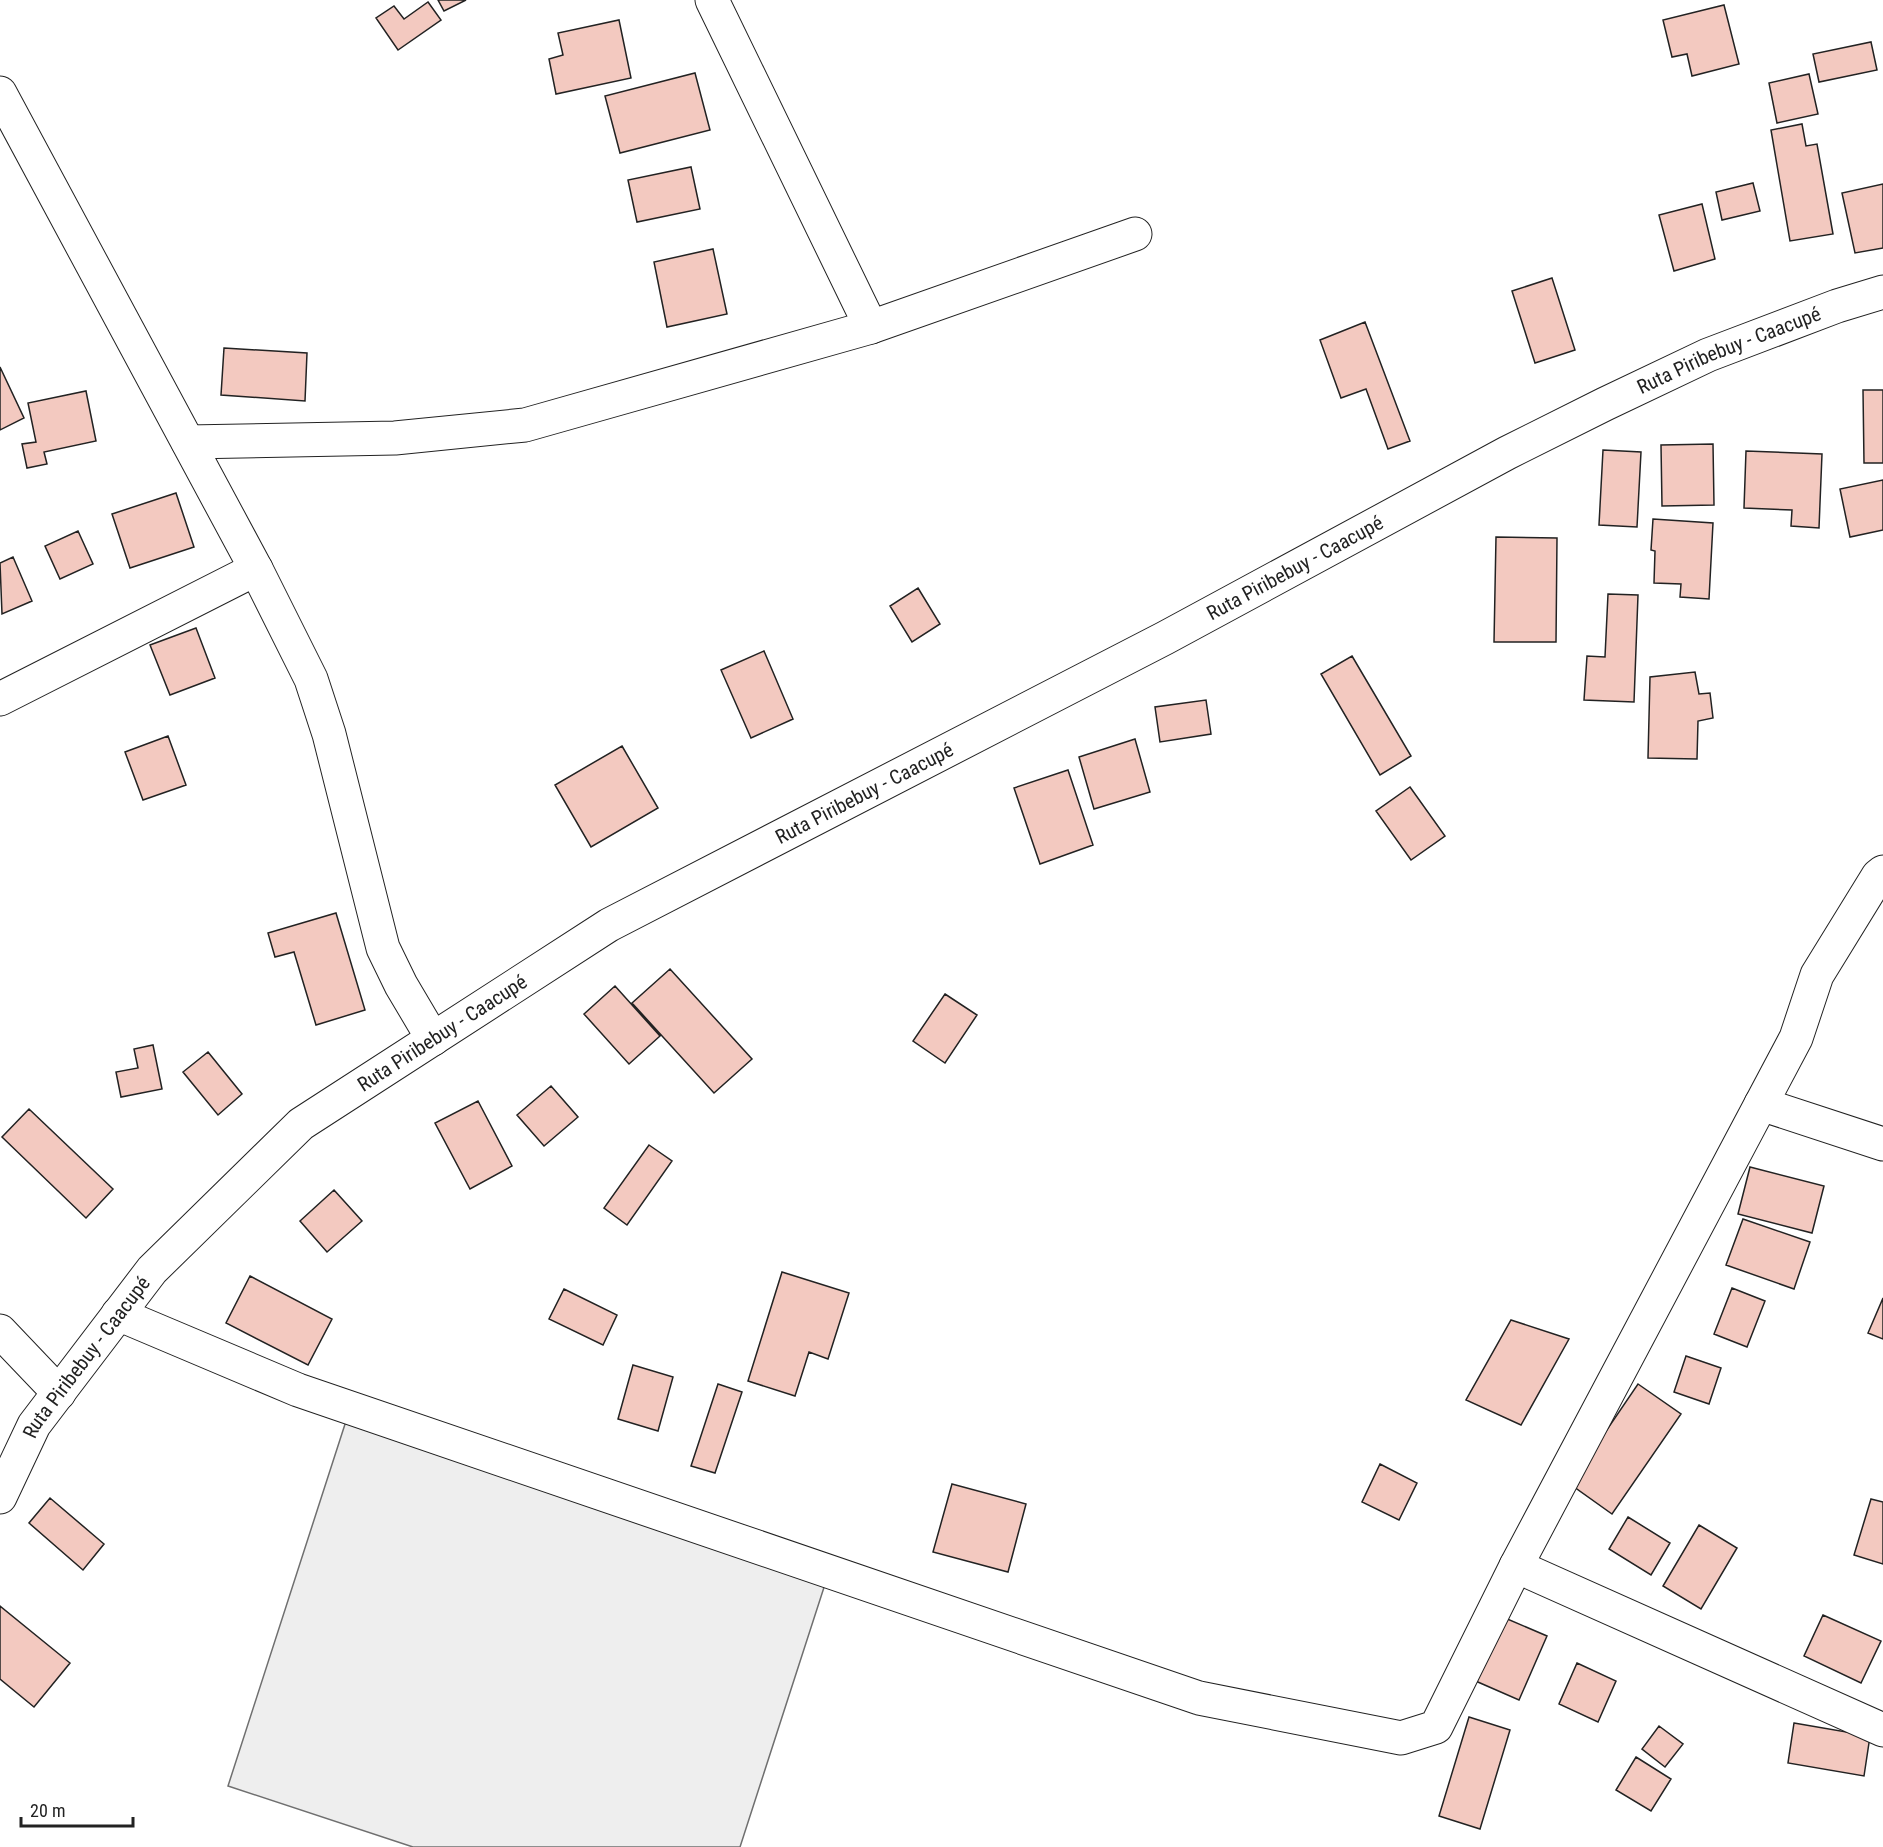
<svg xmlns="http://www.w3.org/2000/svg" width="1883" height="1847" font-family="'Roboto Condensed',sans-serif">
	<rect width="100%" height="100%" fill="#fff"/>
	<path fill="#eee" stroke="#6f6f6f" stroke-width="1.5" d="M347 1418 828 1575 740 1847H413L228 1786Z"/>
	<path fill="#f3c9c0" stroke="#222" stroke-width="1.5" d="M438 0H466L444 11Z
		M428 2 441 20 398 50 376 18 394 6 404 19Z
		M1724 5 1739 64 1692 76 1687 54 1672 57 1663 20Z
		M619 20 631 78 556 94 549 59 563 55 558 33Z
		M1871 42 1877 70 1819 82 1813 54Z
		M695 73 710 130 620 153 605 96Z
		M1809 74 1818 114 1777 123 1769 83Z
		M1802 124 1806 146 1817 144 1833 234 1790 241 1771 130Z
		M691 167 700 209 637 222 628 180Z
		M1753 183 1760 211 1722 220 1716 192Z
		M1883 184V248L1855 253 1842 193Z
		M1702 204 1715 259 1674 271 1659 215Z
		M713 249 727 314 667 327 654 262Z
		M1552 278 1575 350 1535 363 1512 291Z
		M1365 322 1410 441 1388 449 1366 389 1341 398 1320 340Z
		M224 348 307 353 305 401 221 395Z
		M0 367 24 418 0 430Z
		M1863 390H1883V463H1864Z
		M86 391 96 441 44 452 47 464 27 468 22 444 36 442 28 403Z
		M1713 444 1714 505 1662 506 1661 445Z
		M1603 450 1641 452 1637 527 1599 525Z
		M1746 451 1822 454 1819 528 1791 526 1792 510 1744 508Z
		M1883 480V530L1850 537 1840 489Z
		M176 493 194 547 130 568 112 514Z
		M1653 519 1713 523 1709 599 1680 597 1681 584 1654 583 1655 551 1651 550Z
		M78 531 93 564 60 579 45 546Z
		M1496 537 1557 538 1556 642H1494Z
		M13 557 32 601 2 614 0 563Z
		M918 588 940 624 912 642 890 606Z
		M1608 594 1638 595 1634 702 1584 700 1587 656 1605 657Z
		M196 628 215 678 170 695 150 645Z
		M764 651 793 719 751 738 721 670Z
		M1352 656 1411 756 1380 775 1321 674Z
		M1695 672 1699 694 1710 693 1713 718 1698 721 1697 759 1648 758 1650 677Z
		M1206 700 1211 734 1160 742 1155 707Z
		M168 736 186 785 143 800 125 752Z
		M1135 739 1150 792 1094 809 1079 757Z
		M622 746 658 808 591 847 555 785Z
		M1068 770 1093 845 1040 864 1014 788Z
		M1410 787 1445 836 1411 860 1376 811Z
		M336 913 365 1010 316 1025 294 952 275 957 268 933Z
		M670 969 752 1059 714 1093 632 1003Z
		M615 986 660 1036 629 1064 584 1014Z
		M945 994 977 1015 945 1063 913 1041Z
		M153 1045 162 1089 121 1097 116 1072 138 1068 134 1049Z
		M208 1052 242 1094 218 1115 183 1072Z
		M551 1086 578 1117 544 1146 517 1115Z
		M478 1101 512 1166 470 1189 435 1123Z
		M29 1109 113 1189 86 1218 2 1137Z
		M649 1145 672 1161 627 1225 604 1208Z
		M1750 1167 1824 1186 1812 1233 1738 1214Z
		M334 1190 362 1221 327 1252 300 1221Z
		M1743 1219 1810 1242 1794 1289 1726 1265Z
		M782 1272 849 1293 828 1359 809 1352 795 1396 748 1381Z
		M250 1276 332 1319 308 1365 226 1323Z
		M1732 1288 1765 1301 1747 1347 1714 1334Z
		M564 1289 617 1315 603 1345 549 1319Z
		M1883 1298V1339L1868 1333Z
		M1511 1320 1569 1339 1521 1425 1466 1400Z
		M1686 1356 1721 1368 1709 1404 1674 1392Z
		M633 1365 673 1377 658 1431 618 1419Z
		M718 1384 742 1392 715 1473 691 1466Z
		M1638 1384 1681 1414 1612 1514 1570 1484Z
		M1380 1464 1417 1483 1399 1520 1362 1502Z
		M952 1484 1026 1504 1008 1572 933 1552Z
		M50 1498 104 1544 83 1570 29 1523Z
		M1871 1499 1883 1502V1564L1854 1555Z
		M1628 1517 1670 1543 1651 1575 1609 1549Z
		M1699 1525 1737 1548 1701 1609 1663 1586Z
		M0 1606 70 1663 34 1707 0 1679Z
		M1498 1615 1547 1636 1519 1700 1471 1679Z
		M1823 1615 1881 1641 1861 1683 1804 1656Z
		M1577 1663 1616 1681 1598 1722 1559 1704Z
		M1469 1717 1510 1730 1480 1829 1439 1816Z
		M1794 1723 1870 1736 1864 1776 1788 1763Z
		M1659 1726 1683 1744 1665 1767 1642 1749Z
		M1636 1757 1671 1779 1651 1811 1616 1790Z"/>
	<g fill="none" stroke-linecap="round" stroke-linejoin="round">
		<defs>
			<g id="minor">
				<path d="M712 0 871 327"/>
				<path d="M0 93 256 569 311 679 329 734 383 948 401 985 433 1039"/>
				<path d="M188 442 395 438 525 425 871 327 1135 234"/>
				<path d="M0 699 256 569"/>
				<path d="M1883 872 1878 876 1817 975 1796 1038 1516 1566 1883 1730"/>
				<path d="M1761 1104 1883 1144"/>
				<path d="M118 1314 298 1390 1199 1698 1401 1738 1436 1727 1516 1566"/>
				<path d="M0 1331 59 1393"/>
				<path id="s1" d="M0 1497 34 1425 152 1270 301 1124 609 925 1165 638 1507 453 1605 404 1708 355 1837 306 1883 292"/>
			</g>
		</defs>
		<use href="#minor" stroke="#222" stroke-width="35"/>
		<use href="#minor" stroke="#fff" stroke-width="33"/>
	</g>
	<g text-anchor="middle" stroke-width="4.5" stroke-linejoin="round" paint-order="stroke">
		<g font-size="20" fill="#222" stroke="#fff">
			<text dy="7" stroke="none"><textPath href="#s1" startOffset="2109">Ruta Piribebuy - Caacupé</textPath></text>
			<text dy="7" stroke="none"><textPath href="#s1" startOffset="1623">Ruta Piribebuy - Caacupé</textPath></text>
			<text dy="7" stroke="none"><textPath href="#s1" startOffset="1137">Ruta Piribebuy - Caacupé</textPath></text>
			<text dy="7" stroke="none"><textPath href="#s1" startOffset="651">Ruta Piribebuy - Caacupé</textPath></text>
			<text dy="7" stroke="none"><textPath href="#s1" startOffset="165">Ruta Piribebuy - Caacupé</textPath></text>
		</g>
	</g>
	<path d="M21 1817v9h112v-9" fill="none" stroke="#222222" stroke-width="3"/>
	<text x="30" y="1817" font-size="18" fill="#222222" stroke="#ffffff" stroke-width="4.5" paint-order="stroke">20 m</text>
</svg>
